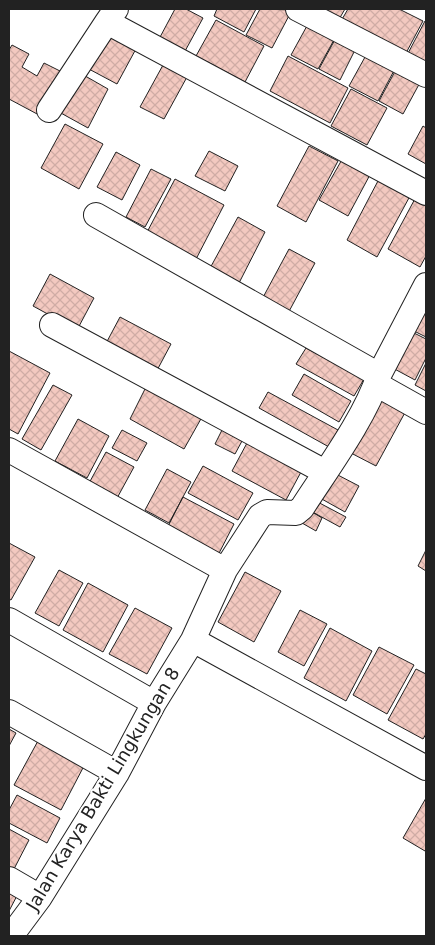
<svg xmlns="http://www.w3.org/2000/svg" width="435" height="945" font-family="'DejaVu Sans',sans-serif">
	<defs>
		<pattern id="building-cross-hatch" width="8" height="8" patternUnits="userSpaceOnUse" patternTransform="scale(1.25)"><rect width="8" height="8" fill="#f3c9c0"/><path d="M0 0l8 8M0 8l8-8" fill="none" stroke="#d0aca5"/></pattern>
	</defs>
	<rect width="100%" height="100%" fill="#fff"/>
	<path fill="url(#building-cross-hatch)" stroke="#222" d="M175 9H186L203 18 184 53 159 39Z
		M217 9H256L244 32 214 16Z
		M260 9 292 10 272 48 246 35Z
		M317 9H345L338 21Z
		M348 9H399L423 21 405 55 341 21Z
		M216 20 264 46 245 82 196 56Z
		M425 21 426 22V68L406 57Z
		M308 24 335 38 318 69 291 55Z
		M106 31 137 47 117 84 87 68Z
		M338 34 358 44 340 80 319 69Z
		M12 45 29 54 22 67 37 76 44 63 62 72 39 115 9 99V50Z
		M370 48 398 63 378 101 349 86Z
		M288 56 348 88 330 123 270 91Z
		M399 64 423 77 403 114 379 101Z
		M163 65 187 77 164 119 140 107Z
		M80 73 108 89 88 128 59 112Z
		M351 89 387 108 367 145 331 126Z
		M65 124 103 144 79 189 41 168Z
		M423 126 426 128V164L408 154Z
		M309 146 338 161 306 222 277 206Z
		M209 151 238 166 225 191 195 176Z
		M116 152 140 165 122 200 97 187Z
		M344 156 372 171 348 216 319 200Z
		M151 169 171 179 145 227 126 217Z
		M175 179 224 205 194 263 145 236Z
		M379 179 410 196 377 257 347 240Z
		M417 195 426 200V256L420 267 388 249Z
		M238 217 265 232 238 285 209 270Z
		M289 249 315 263 286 317 260 303Z
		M50 274 94 298 77 330 33 306Z
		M426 299V337L410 329Z
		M120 317 171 344 154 376 103 349Z
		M408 330 426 339V358L415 380 389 366Z
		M306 348 364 379 354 396 296 364Z
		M9 351 50 373 18 434 9 429Z
		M426 363V391L415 385Z
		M304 374 351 401 339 422 292 395Z
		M53 385 72 395 41 450 22 439Z
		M146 387 202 417 184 449 130 419Z
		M268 392 338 430 329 447 259 408Z
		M381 393 408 407 376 466 349 452Z
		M78 419 109 436 87 478 55 461Z
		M122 430 147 443 137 461 112 448Z
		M222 430 242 441 235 454 215 444Z
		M247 443 301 472 286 500 232 471Z
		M106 452 134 467 116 500 88 485Z
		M203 466 253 493 238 520 188 493Z
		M167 469 191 482 169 523 145 510Z
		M334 473 359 486 345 512 320 498Z
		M183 497 234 524 215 561 164 534Z
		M312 499 346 517 340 527 307 509Z
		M309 510 322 518 316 531 302 523Z
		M9 543 35 557 11 600 9 599Z
		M426 550V571L418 566Z
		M59 570 83 583 59 626 35 613Z
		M245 572 281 591 254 642 218 622Z
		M88 583 128 605 103 652 63 630Z
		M135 608 172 628 147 674 109 654Z
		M300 610 327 624 304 666 278 652Z
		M330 628 372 651 346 701 304 678Z
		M379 647 414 665 387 714 353 695Z
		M416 669 426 674V734L423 739 388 720Z
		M9 729 16 733 9 746Z
		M39 739 85 764 61 810 14 785Z
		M17 795 60 818 47 843 9 823V810Z
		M426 798V849L425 851 403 838Z
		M9 829 29 840 14 869 9 867Z
		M9 884 20 890 9 911Z"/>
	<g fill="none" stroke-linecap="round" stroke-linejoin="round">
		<defs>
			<path id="street" d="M116 9 107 22 426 193
				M298 9 426 75
				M49 110 107 22
				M52 325 325 472
				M379 375 426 285
				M376 384 426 412
				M9 450 225 570
				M9 620 154 703
				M193 640 426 768
				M9 712 117 773
				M9 879 40 897
				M11 936 40 897 117 773 154 703 193 640 225 570 260 516 267 512 296 513 302 508C327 469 365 418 379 375L96 215"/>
		</defs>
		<use href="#street" stroke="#222" stroke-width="26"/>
		<use href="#street" stroke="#fff" stroke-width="24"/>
	</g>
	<g text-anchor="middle" stroke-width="4" stroke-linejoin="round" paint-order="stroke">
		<g font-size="18" fill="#222" stroke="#fff">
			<text transform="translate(103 789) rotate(-59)" y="6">Jalan Karya Bakti Lingkungan 8</text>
		</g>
	</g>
	<rect width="435" height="945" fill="none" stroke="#222222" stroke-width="20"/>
</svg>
